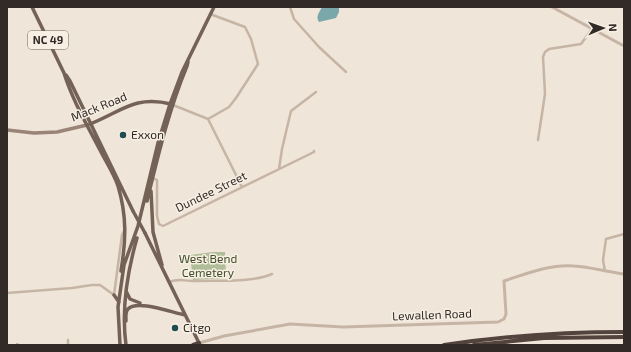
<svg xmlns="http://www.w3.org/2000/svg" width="631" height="352" font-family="'Exo 2',sans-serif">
	<rect width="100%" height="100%" fill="#efe5d8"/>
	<path fill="#b0bd99" d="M213 252H225L226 278 193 280 190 255Z"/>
	<path fill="#79a7aa" d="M322 7H339V12L336 18 319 22C315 16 320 12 322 7Z"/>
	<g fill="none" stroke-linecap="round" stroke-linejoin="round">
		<path stroke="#c6b5a5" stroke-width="2.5" d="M290 7 294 19 319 47 346 72
			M173 105 208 119
			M208 119 229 107 236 98 258 64 251 39 245 27 210 14
			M208 119 242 187
			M538 140 545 94 543 57 545 52 549 49 581 44 592 29
			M279 169 282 149 291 111 316 92
			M153 178 157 180V216L159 224 163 226 314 152V151
			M605 271 603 260 606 239 624 234
			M169 282C180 278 183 281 194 281 216 280 251 283 272 274
			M7 293 72 288 92 285H100L114 295
			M114 295 122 235 125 229
			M68 340V345
			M17 344 18 345"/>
		<path stroke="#c6b5a5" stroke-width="3" d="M552 7 624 46
			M199 343 224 336 290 324 343 327 498 322 504 319 506 314 504 281 507 280C528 273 551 264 574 266 591 267 607 272 624 274"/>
		<path stroke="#998477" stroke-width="3.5" d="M7 130 34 133 57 132 87 125"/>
		<path stroke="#746157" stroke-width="3.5" d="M32 7 64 73C72 99 87 125 100 150 106 162 114 174 118 186 127 216 126 240 121 271
			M66 75 70 81 133 211
			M90 124C121 112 134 95 171 104
			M151 191 153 232 162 265
			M147 201C158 156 169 109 187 66L188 62
			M145 233 200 345
			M126 291 130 299 140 303
			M114 295 119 302
			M126 321C126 317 125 312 128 309 137 299 173 313 185 315
			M120 345 118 307 124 265 138 226 158 143 170 104 182 72 214 7
			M126 345C121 308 127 273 137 238"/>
		<path stroke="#53443d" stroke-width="4" d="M193 345 199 343
			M444 345C504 336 564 332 624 332
			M474 345 544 338 624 337"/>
		<path stroke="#746157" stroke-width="3.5" d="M133 211 145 233"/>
	</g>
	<g fill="#1e4d51" stroke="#f7efe4" stroke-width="1.5">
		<circle cx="123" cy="135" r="4"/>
		<circle cx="175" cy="328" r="4"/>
	</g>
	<g text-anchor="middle" stroke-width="3" stroke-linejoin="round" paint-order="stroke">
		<rect fill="#f7efe4" stroke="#6d655f" stroke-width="1" x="28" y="31" width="40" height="18" rx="3"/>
		<g font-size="11" font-weight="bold" fill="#322a26">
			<text x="48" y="44">NC 49</text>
		</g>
		<g font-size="12" fill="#322a26" stroke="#f7efe4">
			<text transform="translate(99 107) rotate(-22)" y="4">Mack Road</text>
			<text transform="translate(211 192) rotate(-26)" y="4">Dundee Street</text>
			<text transform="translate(432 315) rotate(-2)" y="4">Lewallen Road</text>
		</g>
		<g font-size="12" fill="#322a26" stroke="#f7efe4" text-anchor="start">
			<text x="131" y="139">Exxon</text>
			<text x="183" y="332">Citgo</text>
		</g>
		<g font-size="12" fill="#414f2b" stroke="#f7efe4">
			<text x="208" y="263">West Bend<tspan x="208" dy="14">Cemetery</tspan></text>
		</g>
	</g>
	<rect width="631" height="352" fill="none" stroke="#322a26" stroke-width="16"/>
	<g transform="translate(603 28) rotate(88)" stroke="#f7efe4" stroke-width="3" paint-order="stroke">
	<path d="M0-3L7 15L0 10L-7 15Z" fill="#322a26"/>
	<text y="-6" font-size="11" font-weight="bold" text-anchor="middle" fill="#322a26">N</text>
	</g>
</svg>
